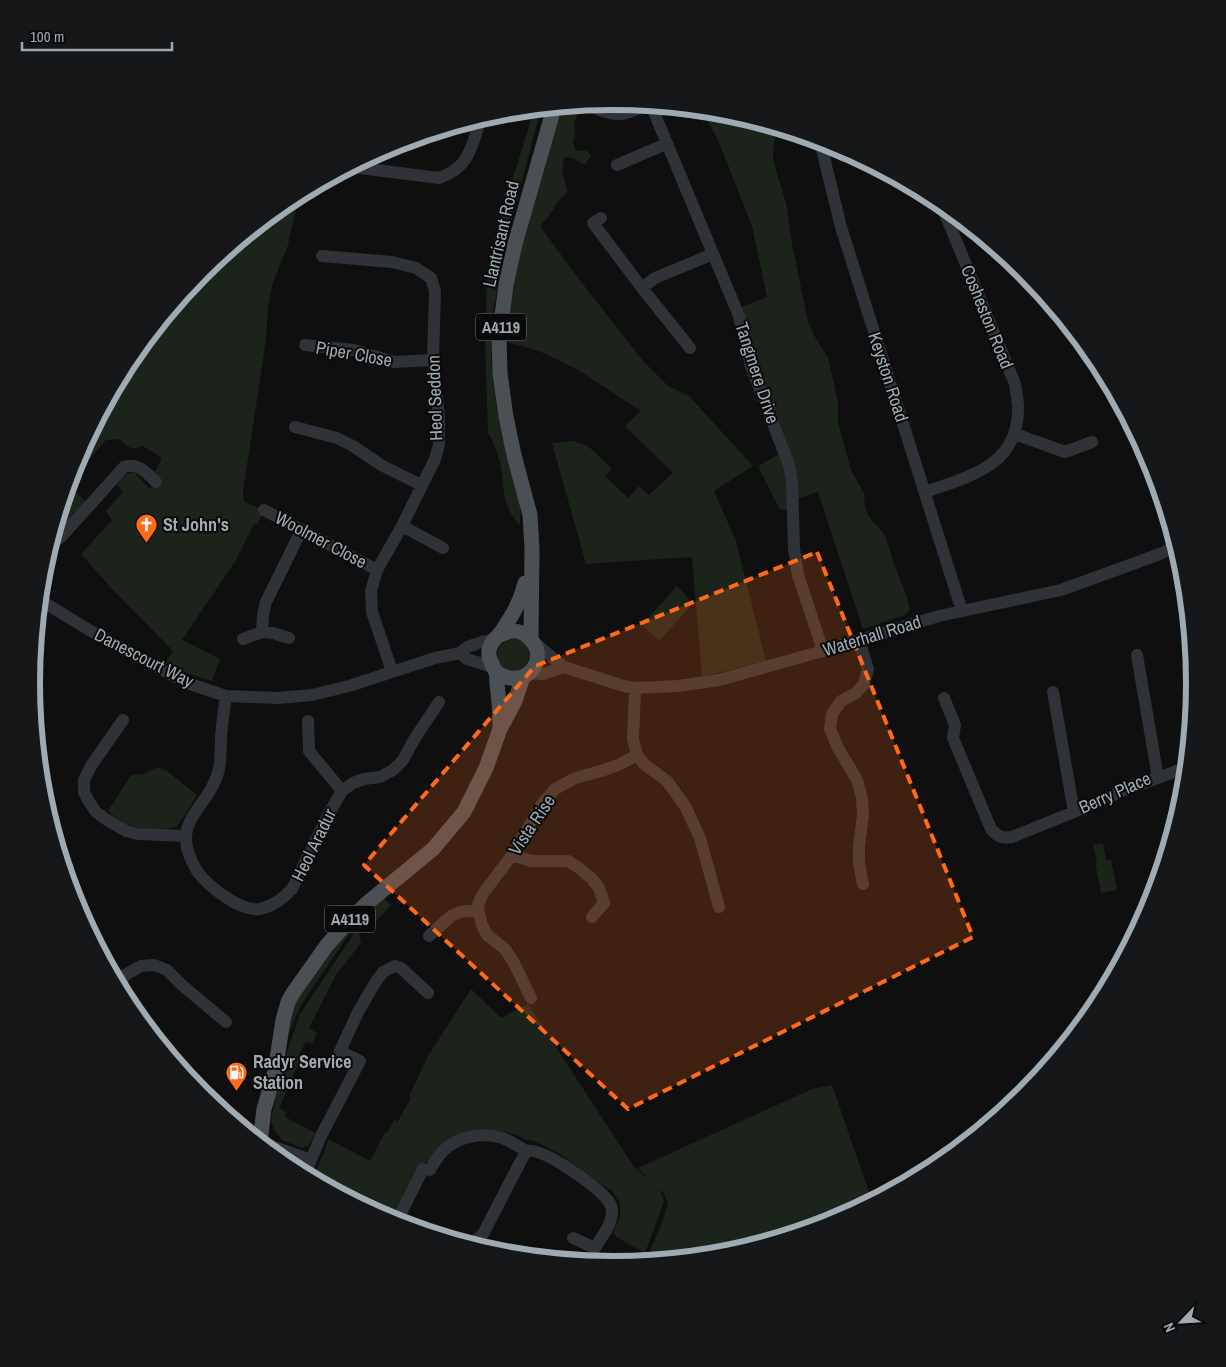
<svg xmlns="http://www.w3.org/2000/svg" width="1226" height="1367" font-family="'Archivo Narrow',sans-serif">
	<rect width="100%" height="100%" fill="#0f0f10"/>
	<path fill="#1c231b" d="M577 105V115L574 123 575 134 573 143 576 151 586 150 591 156 585 164C576 163 575 155 564 158L562 171 567 190 565 195 559 200 549 216 540 226 575 274 643 361 668 386 689 396 753 466 714 491 736 541 766 661 702 677 692 557 586 564 552 443 573 441 588 446 612 469 605 476 628 498 639 486 649 495 673 473 625 426 641 411 578 370 539 351 505 341 510 304 527 220 559 107Z
		M541 109 504 249 492 320 491 362 498 419 520 506V525C501 507 505 486 500 463 497 452 494 442 488 433L485 343 487 275 495 236 534 110Z
		M701 110 727 113 773 127 776 132 773 149V160L786 203 792 244 808 322 815 337 828 358 838 401V423L851 470 864 494 865 506 869 517 885 535 894 564 907 597 910 610 905 615 863 629 818 492 793 500V509L781 510 778 506 758 466 784 451 736 309 767 297 752 226 722 150 717 138Z
		M299 195 288 245 273 282 268 306 266 340 243 491 244 502 264 510 257 525 254 524 236 560 182 640 220 659 212 681 189 674 166 662 173 651 112 589 81 554 112 520 106 511 123 492 117 485C122 479 126 471 135 473L150 489 155 485 158 478 155 472 162 458 143 446C132 451 127 447 120 439L106 440 89 460 85 457 83 459 82 458 74 466 76 461 129 360 202 272 290 200Z
		M68 485 89 505 50 546Z
		M677 586 688 598 691 606 659 641 642 625Z
		M497 655a16 16 0 1 1 32 0a16 16 0 1 1-32 0Z
		M158 767 167 771 197 795 177 827C167 830 142 829 132 826 124 824 115 817 108 811L131 775 143 774Z
		M1103 843 1106 860 1111 859 1117 890 1101 893 1095 862H1097L1093 845Z
		M384 898 391 905 369 929 368 925 364 919 366 915Z
		M361 923 364 927 359 935 361 943 336 975 309 1028 317 1033 312 1044 306 1041 299 1055 302 1057 292 1077 293 1078 279 1108 287 1113 285 1117 316 1133 308 1146 302 1148 282 1140 274 1130 271 1120 275 1101 283 1075 287 1052 300 1014Z
		M354 927 301 1005 287 1037 293 1005 329 951Z
		M471 989 501 1018 528 1004 634 1167 651 1181 638 1168 812 1089 832 1085 869 1192 870 1202 835 1221 726 1254 645 1262 662 1223 668 1203 663 1192 660 1189 664 1202 645 1253 616 1237 613 1232 620 1217V1204L613 1192 560 1154 532 1140H526L520 1136 506 1132 484 1130 428 1162H426L391 1221 312 1179 325 1150 328 1139 370 1161 385 1132 387 1133 394 1120 398 1121 411 1098 409 1096 428 1056Z"/>
	<g fill="none" stroke-linecap="round" stroke-linejoin="round">
		<path stroke="#2f3236" stroke-width="12" d="M592 104C596 109 600 110 606 112 623 117 630 112 646 105
			M651 105 739 316 751 366 789 465 792 483 794 548 798 575 823 651
			M820 141 841 227 962 611
			M617 165 666 144
			M352 167 439 178C470 167 471 147 481 119
			M601 218 593 223 642 288 690 348
			M322 256 392 262 416 268 431 278 435 291 433 360 439 417V445L435 459 402 526 377 570 371 591 372 612 392 671
			M642 288 655 278 713 254
			M305 345 354 350 394 362 433 360
			M295 427 337 438 353 446 381 465 421 485
			M1015 434 1065 452 1092 442
			M925 492C970 476 1019 466 1018 407 1018 400 1016 392 1015 384L941 204
			M264 510 377 570
			M402 526 443 548
			M50 546 62 536 124 467C138 462 147 473 156 482
			M40 600 94 633 187 683 226 696 278 698 312 695 349 686 435 658 460 653 467 647 482 642 494 640
			M262 632 263 615 266 602 302 529
			M243 639 262 632 273 633 289 638
			M859 640 868 669 864 684 856 693 841 701 832 714 830 729 838 748 857 780 862 798 863 815 859 846V863L863 884
			M535 643 564 667 624 686 635 688 678 686 719 680 823 651 939 616 1061 590 1160 554 1176 546
			M460 653 467 659 492 667
			M33 670V669
			M530 673 543 674 564 667
			M635 688 633 739 637 755 645 765 667 781 685 806 700 838 719 907
			M1053 692 1074 812 1127 789 1158 778 1137 655
			M226 696C224 709 222 723 221 737 220 756 222 768 213 785 205 803 185 818 186 839 186 850 191 861 197 871 208 886 240 912 260 909 274 906 283 898 292 889L327 817 342 791 353 783 364 779 380 777 393 770 403 760 415 738 439 702
			M944 698 955 725 953 738 991 829C997 836 1002 839 1012 837L1074 812
			M123 720 91 766 84 780V792L88 800 96 812 107 820 126 831 138 834 186 836
			M308 721 309 751 342 791
			M1158 778 1187 767
			M512 855 531 861H568L579 868 592 879 599 888 604 903 592 917
			M429 936 451 916 460 912 478 910
			M119 987 125 975 141 966 154 965 167 970 182 985 226 1022
			M531 998 514 963 505 949 487 935 482 925 479 914 478 905 482 895 512 855 542 804 555 789 575 778 601 771 618 765 637 755
			M260 1142 311 1160 304 1175
			M311 1160 321 1136 360 1061 340 1051 358 1012 375 983 383 972 395 966 401 968 428 993
			M430 1170C434 1163 438 1156 443 1151 458 1136 483 1132 502 1138 511 1141 519 1147 526 1151
			M396 1223 423 1169
			M471 1245 483 1234 526 1151C543 1147 593 1184 605 1197 608 1200 612 1206 612 1210 613 1224 601 1237 595 1248L573 1238"/>
		<path stroke="#4b5055" stroke-width="15" d="M531 639 532 549 530 515 514 455 506 417 500 373 499 339 506 285 515 244 554 108
			M496 672C526 693 552 656 528 637 519 629 510 630 500 635
			M500 727C500 713 499 699 497 684 497 681 497 676 496 673 493 664 486 657 490 647 492 640 498 637 502 631 513 614 520 603 525 583
			M260 1143 264 1109 275 1072 283 1020 288 1002 293 993 327 945 346 924 366 904 433 849 464 812 486 768 500 729 515 701 523 677"/>
	</g>
	<path fill="#ff6a18" fill-opacity="0.2" stroke="#ff6a18" stroke-width="4" stroke-dasharray="10 6" stroke-linejoin="round" d="M817 552 973 937 628 1109 364 865 535 666Z"/>
	<defs>
		<symbol id="church-pin" viewBox="-11 -11 22 30"><path d="M0 17L-7.5 6A9.5 9.5 0 1 1 7.5 6Z" fill="#ff6a18" stroke="#0a0a0b"/><path d="M-1.2-6h2.4v3.5h3.3v2.4h-3.3V6h-2.4V-.1h-3.3v-2.4h3.3Z" fill="#fff"/></symbol>
		<symbol id="fuel-pin" viewBox="-11 -11 22 30"><path d="M0 17L-7.5 6A9.5 9.5 0 1 1 7.5 6Z" fill="#ff6a18" stroke="#0a0a0b"/><path d="M-5.5-6h7V0h2V4h1.3V-2.5L3-4.5l.8-.8L6-3V5H2.5V1h-1V6h-7ZM-4.2-4.7v3.2H.2V-4.7Z" fill="#fff"/></symbol>
	</defs>
	<g fill-rule="evenodd">
		<use href="#church-pin" x="134" y="512" width="25" height="34"/>
		<use href="#fuel-pin" x="224" y="1060" width="25" height="34"/>
	</g>
	<g text-anchor="middle" stroke-width="4" stroke-linejoin="round" paint-order="stroke">
		<g fill="#0a0a0b" stroke="#727b81" stroke-width="1">
			<rect x="476" y="313.5" width="50" height="27" rx="4"/>
			<rect x="325" y="905.5" width="50" height="27" rx="4"/>
		</g>
		<g font-size="16" font-weight="bold" fill="#9eabb3">
			<text x="501" y="333">A4119</text>
			<text x="350" y="925">A4119</text>
		</g>
		<g font-size="18" fill="#9eabb3" stroke="#0a0a0b">
			<text transform="translate(501 234) rotate(-77)" y="6">Llantrisant Road</text>
			<text transform="translate(987 317) rotate(68)" y="6">Cosheston Road</text>
			<text transform="translate(354 354) rotate(10)" y="6">Piper Close</text>
			<text transform="translate(757 373) rotate(72)" y="6">Tangmere Drive</text>
			<text transform="translate(888 377) rotate(72)" y="6">Keyston Road</text>
			<text transform="translate(435 398) rotate(-92)" y="6">Heol Seddon</text>
			<text transform="translate(321 540) rotate(28)" y="6">Woolmer Close</text>
			<text transform="translate(872 636) rotate(-17)" y="6">Waterhall Road</text>
			<text transform="translate(144 658) rotate(27)" y="6">Danescourt Way</text>
			<text transform="translate(1115 793) rotate(-24)" y="6">Berry Place</text>
			<text transform="translate(532 825) rotate(-56)" y="6">Vista Rise</text>
			<text transform="translate(314 845) rotate(-64)" y="6">Heol Aradur</text>
		</g>
		<g font-size="18" font-weight="bold" fill="#9eabb3" stroke="#0a0a0b" text-anchor="start">
			<text x="163" y="531">St John's</text>
			<text x="253" y="1068">Radyr Service<tspan x="253" dy="21">Station</tspan></text>
		</g>
	</g>
	<path d="M0 0H1226V1367H0ZM40 683a573 573 0 1 1 1146 0a573 573 0 1 1-1146 0Z" fill="#161718" fill-rule="evenodd"/>
	<path fill="none" stroke="#9eabb3" stroke-width="6" d="M40 683a573 573 0 1 1 1146 0a573 573 0 1 1-1146 0Z"/>
	<g transform="translate(1181 1322) rotate(245)" stroke="#0a0a0b" stroke-width="4" paint-order="stroke">
	<path d="M0-4L9 19L0 12L-9 19Z" fill="#9eabb3"/>
	<text y="-8" font-size="14" font-weight="bold" text-anchor="middle" fill="#9eabb3">N</text>
	</g>
	<path d="M22 42v8h150v-8" fill="none" stroke="#9eabb3" stroke-width="2.5"/>
	<text x="30" y="42" font-size="15" fill="#9eabb3" stroke="#0a0a0b" stroke-width="4" paint-order="stroke">100 m</text>
</svg>
